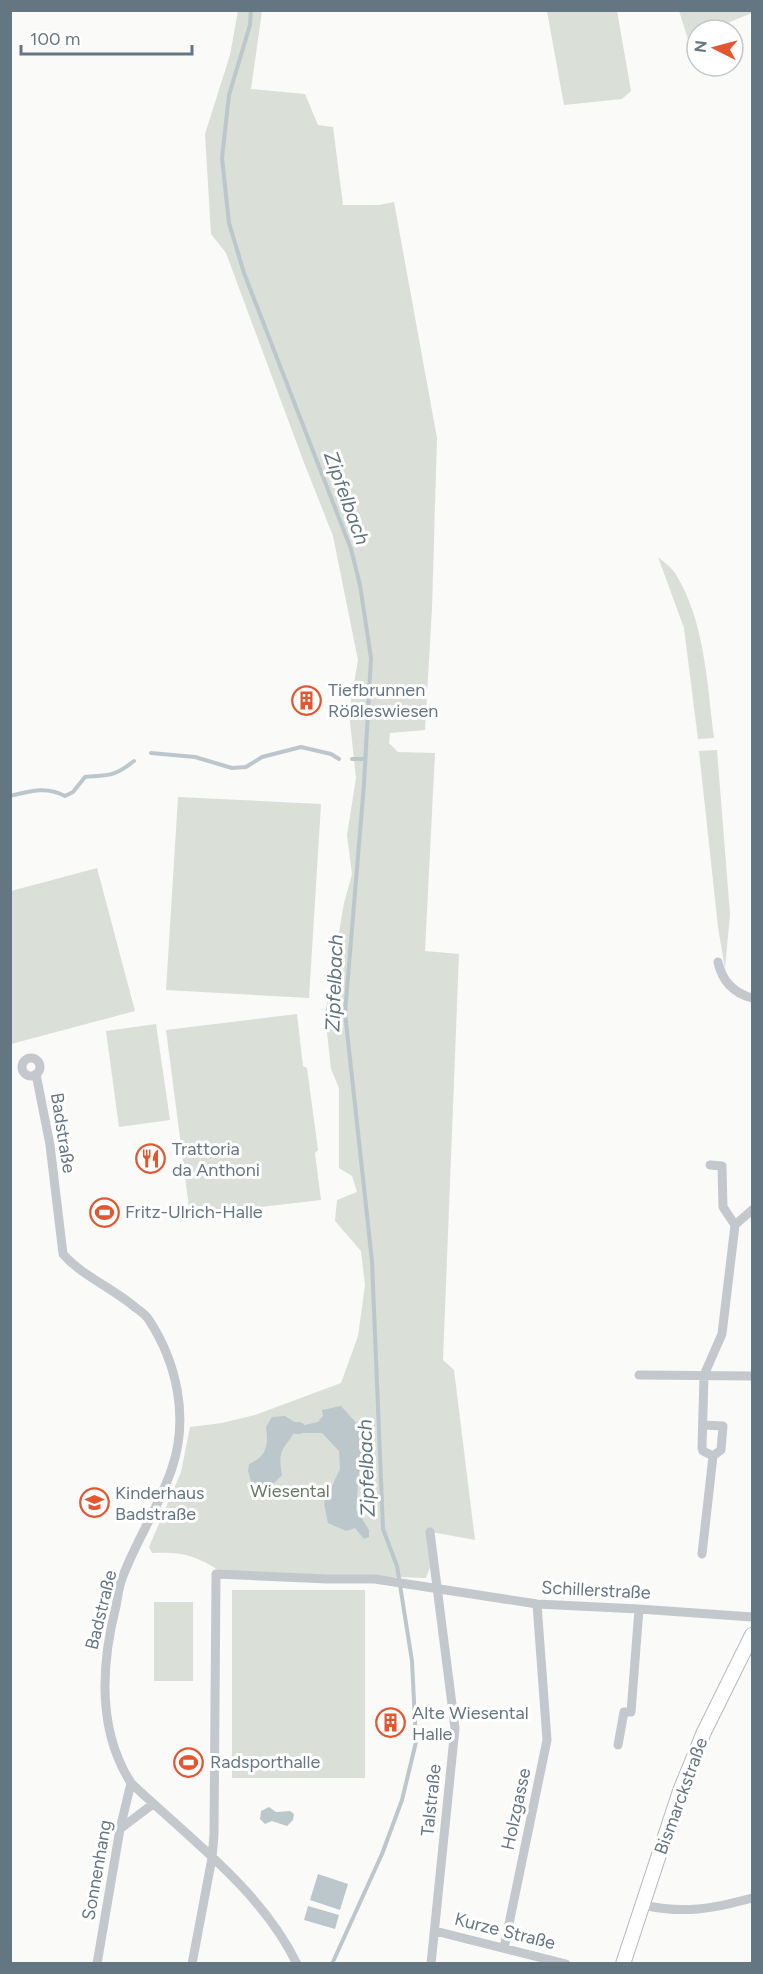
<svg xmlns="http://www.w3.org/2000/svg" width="763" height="1974" font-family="Figtree,sans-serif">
	<rect width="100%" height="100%" fill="#fafaf8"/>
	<path fill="#dadfd7" d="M752 10V13L710 30H697V35L688 39 679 11Z
		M238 11H262L251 89 305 94 318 125 333 127 343 205H379L394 202 437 438 432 608 425 730 390 733 389 743 398 752 435 753 425 951 459 954 443 1360 454 1370 475 1540 426 1531 430 1567 426 1578 220 1571C194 1555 183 1552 152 1553L149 1547 181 1472 190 1427 222 1423 255 1415 341 1383 358 1336 365 1285 361 1251 335 1221 337 1200 357 1192 352 1176 339 1168V1088L331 1069 325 1014 344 903 352 874 347 835 356 778 350 722 351 701 358 660 333 536 303 460 226 253 211 234 205 134 230 55Z
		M547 11H617L631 91 622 99 564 105Z
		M658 557C664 562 671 567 675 573 705 621 707 683 714 738L698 739 684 628Z
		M717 750 730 914 725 969 718 927 699 751Z
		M178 797 321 804 309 998 166 990Z
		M97 868 135 1011 11 1044V891Z
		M297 1014 303 1066 307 1068 318 1150 315 1153 321 1200 190 1215 166 1030Z
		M156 1024 170 1120 119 1127 106 1031Z
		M232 1590H365V1778H232Z
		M154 1602H193V1681H154Z"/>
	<path fill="#bbc7cb" d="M341 1406 369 1437 371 1453 359 1472 356 1509 369 1530V1537L364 1539 355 1528 346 1531 328 1523 324 1503 340 1469 339 1451 322 1433H299L300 1426 318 1422 323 1416 322 1410Z
		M285 1416 296 1423C292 1449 275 1441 282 1475 272 1487 265 1488 251 1481L248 1471 249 1464C266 1457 269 1445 266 1427L272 1417Z
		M269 1807 276 1812 290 1811 294 1814 293 1820 287 1826 272 1821 265 1824 260 1819 261 1811Z
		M318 1874 348 1884 340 1910 310 1900Z
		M308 1906 339 1915 335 1929 304 1920Z"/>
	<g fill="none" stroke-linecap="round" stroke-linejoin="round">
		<path stroke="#bbc7cb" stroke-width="4" d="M251 10 250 25 229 95 222 158 229 223 244 273 351 549 360 585 371 658 364 784 345 1013 372 1261 383 1529 397 1566 412 1661 416 1742 402 1800 382 1854 332 1964
			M151 753 195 757 232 768 246 767 262 757 301 747 331 754 339 759
			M352 759H365
			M10 796C30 791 47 786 65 796L73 792 85 777C109 775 114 777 134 761"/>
		<path stroke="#bbc7cb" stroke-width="12" d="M295 1428H299"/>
		<defs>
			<path id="secondary" d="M623 1964 680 1791 704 1732 752 1635"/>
		</defs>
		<use href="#secondary" stroke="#b3babf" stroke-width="16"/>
		<path stroke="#c3c8cc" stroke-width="9" d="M718 962C722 981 734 993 752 998
			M22 1067a9 9 0 1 1 18 0a9 9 0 1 1-18 0Z
			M36 1074 50 1145 63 1254C82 1276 113 1288 136 1308 140 1311 146 1315 149 1320 177 1363 189 1418 172 1468 160 1505 137 1539 123 1576 119 1585 118 1596 116 1606 101 1665 97 1730 131 1783 189 1838 261 1890 297 1964
			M710 1165 722 1166 723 1207 735 1225
			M639 1375 752 1376
			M703 1425 723 1426 721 1450 713 1456 703 1451 702 1448 704 1375 722 1334 735 1225 752 1210
			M430 1532 455 1728 431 1964
			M702 1554 713 1456
			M618 1745 624 1712H631L639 1609
			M120 1829 153 1804
			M643 1905C684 1914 712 1909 752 1898
			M435 1931 566 1964
			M504 1948 547 1740 537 1604
			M97 1964 120 1829 131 1783
			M192 1964 212 1858 214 1835 216 1574 328 1579H375L537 1604 639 1609 752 1617"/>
		<use href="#secondary" stroke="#fff" stroke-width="14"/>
	</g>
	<defs>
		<symbol id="building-ring" viewBox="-11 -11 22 22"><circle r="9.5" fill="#fff" stroke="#e4572e" stroke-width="1.5"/><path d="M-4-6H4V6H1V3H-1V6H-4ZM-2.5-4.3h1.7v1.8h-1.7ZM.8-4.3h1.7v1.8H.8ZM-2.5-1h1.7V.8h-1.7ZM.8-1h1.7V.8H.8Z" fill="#e4572e"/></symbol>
		<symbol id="restaurant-ring" viewBox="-11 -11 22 22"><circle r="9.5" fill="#fff" stroke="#e4572e" stroke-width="1.5"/><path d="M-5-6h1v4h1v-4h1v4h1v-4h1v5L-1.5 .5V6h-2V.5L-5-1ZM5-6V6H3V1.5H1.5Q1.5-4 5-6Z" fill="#e4572e"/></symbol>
		<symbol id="stadium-ring" viewBox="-11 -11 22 22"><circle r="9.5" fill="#fff" stroke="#e4572e" stroke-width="1.5"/><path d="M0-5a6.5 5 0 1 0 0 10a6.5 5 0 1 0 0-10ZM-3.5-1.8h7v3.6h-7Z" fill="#e4572e"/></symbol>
		<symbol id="school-ring" viewBox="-11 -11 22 22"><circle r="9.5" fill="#fff" stroke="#e4572e" stroke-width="1.5"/><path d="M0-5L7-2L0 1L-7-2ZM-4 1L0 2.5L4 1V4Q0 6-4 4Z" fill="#e4572e"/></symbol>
	</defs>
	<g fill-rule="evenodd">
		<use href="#building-ring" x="290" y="684" width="33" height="33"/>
		<use href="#restaurant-ring" x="134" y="1142" width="33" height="33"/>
		<use href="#stadium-ring" x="88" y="1196" width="33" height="33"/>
		<use href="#school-ring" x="78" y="1486" width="33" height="33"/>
		<use href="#building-ring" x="374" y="1706" width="33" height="33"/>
		<use href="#stadium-ring" x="172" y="1746" width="33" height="33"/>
	</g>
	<g text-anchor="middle" stroke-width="6" stroke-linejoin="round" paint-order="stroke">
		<g font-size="18" fill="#657683" stroke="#fff" text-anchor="start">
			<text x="328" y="696">Tiefbrunnen<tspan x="328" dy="21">Rößleswiesen</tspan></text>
			<text x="172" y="1155">Trattoria<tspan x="172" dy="21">da Anthoni</tspan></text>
			<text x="125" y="1218">Fritz-Ulrich-Halle</text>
			<text x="115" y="1499">Kinderhaus<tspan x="115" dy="21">Badstraße</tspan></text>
			<text x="412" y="1719">Alte Wiesental<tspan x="412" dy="21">Halle</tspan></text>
			<text x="210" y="1768">Radsporthalle</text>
		</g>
		<g font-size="18" fill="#657683" stroke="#fff">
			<text transform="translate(63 1133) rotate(81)" y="6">Badstraße</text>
			<text transform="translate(596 1590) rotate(3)" y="6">Schillerstraße</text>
			<text transform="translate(101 1610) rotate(-76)" y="6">Badstraße</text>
			<text transform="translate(681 1796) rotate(-70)" y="6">Bismarckstraße</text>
			<text transform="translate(431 1800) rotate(-84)" y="6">Talstraße</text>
			<text transform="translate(516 1809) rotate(-78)" y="6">Holzgasse</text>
			<text transform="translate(97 1870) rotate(-80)" y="6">Sonnenhang</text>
			<text transform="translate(505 1931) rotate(14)" y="6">Kurze Straße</text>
		</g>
		<g font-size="18" fill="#687a64" stroke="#fff">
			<text x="290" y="1497">Wiesental</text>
		</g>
		<g font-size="20" font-style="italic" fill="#60757c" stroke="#fff">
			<text transform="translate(347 498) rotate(70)" y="7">Zipfelbach</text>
			<text transform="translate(334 983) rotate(-88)" y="7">Zipfelbach</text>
			<text transform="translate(366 1468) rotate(-92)" y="7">Zipfelbach</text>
		</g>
	</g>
	<rect width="763" height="1974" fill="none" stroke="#657683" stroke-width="24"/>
	<g transform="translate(715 48) rotate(276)"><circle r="28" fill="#ffffff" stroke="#c1c8cd" stroke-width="1.5"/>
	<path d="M0-4.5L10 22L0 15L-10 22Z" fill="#e4572e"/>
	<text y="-9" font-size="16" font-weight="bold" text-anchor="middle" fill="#657683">N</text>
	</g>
	<path d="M21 45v9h171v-9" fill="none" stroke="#657683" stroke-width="3"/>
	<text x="30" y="45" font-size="18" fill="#657683" stroke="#ffffff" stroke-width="4.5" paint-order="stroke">100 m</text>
</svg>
